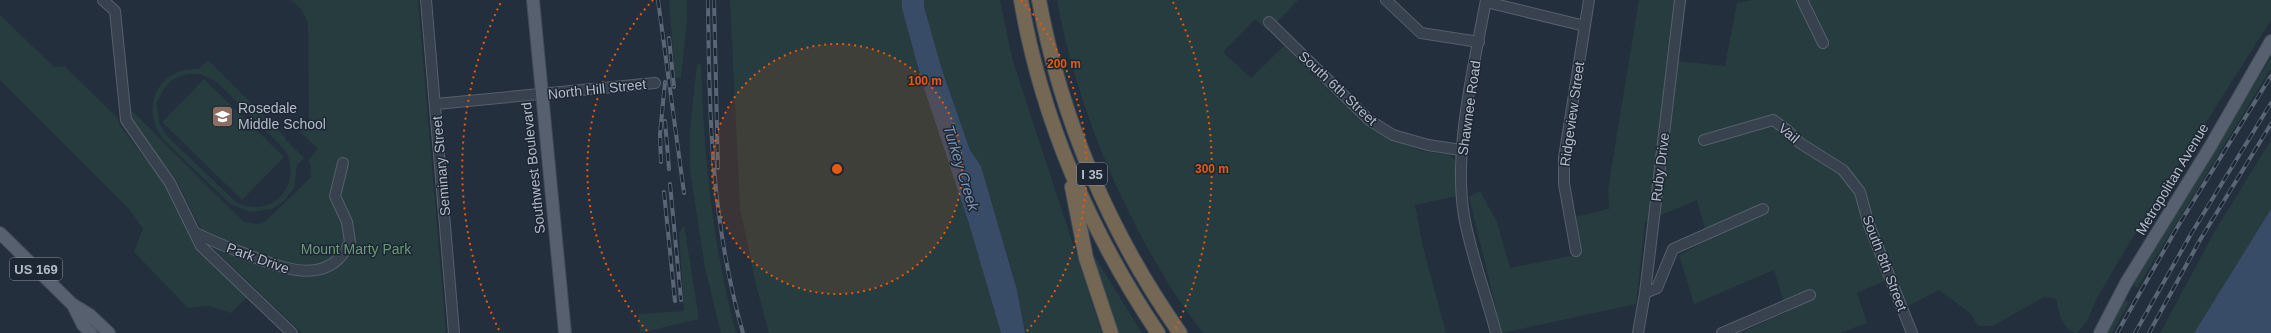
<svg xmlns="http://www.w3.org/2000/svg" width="2271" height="333" font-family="Helvetica,sans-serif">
	<rect width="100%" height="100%" fill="#242f3e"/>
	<path fill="#263c3f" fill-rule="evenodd" d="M291 0H418L446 333H302L213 248 197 222 176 180 135 129 127 112 130 109 244 222 258 224 266 221 311 177 310 163 308 160 318 149 299 131 309 120 308 24 302 10Z
		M669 0H687V19L681 78 675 77Z
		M730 0H902V9L969 224 1001 333H769L756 285 740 208Z
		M924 0H1000L1012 58 1102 333H1025L1017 290 981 166 970 150 942 70 923 7Z
		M1057 0H1298L1268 31 1255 19 1223 52 1251 78 1284 46 1363 124 1392 140 1422 151 1450 155 1455 160 1457 196 1415 205 1423 247 1446 333H1203C1190 315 1176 297 1165 278 1115 196 1074 95 1057 0Z
		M1639 0H1687L1678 61 1725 66 1737 3 1753 0H2271V20L2125 250 2097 298 2087 321 2077 333C2062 331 2059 311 2056 299L2044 297 1993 326H1978L1971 314 1939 290 1908 306 1896 276 1857 293 1867 323 1840 333H1740L1787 312 1774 270 1694 304 1679 255 1708 240 1697 200 1645 222 1636 304 1502 333 1469 197 1480 191 1497 222 1510 268 1581 254 1575 217 1609 209 1608 189Z
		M0 15 54 67 64 66 116 116 121 127 169 190 192 236 249 295 231 313 209 306 188 308 134 252 143 228 128 208 0 80Z
		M2271 57V68L2137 288 2133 285Z
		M208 60 285 137V139L304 158 297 165 294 188 283 202 272 209 250 212 230 204 163 139C139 107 158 67 199 69ZM188 74H201L217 82 285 150C304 184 272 221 236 202L167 136 159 123 157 103 163 90 173 79Z
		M697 64H701C704 158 712 241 736 333H721L705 268 690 170V129Z
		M204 79 284 157 242 200 162 122Z
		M2271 140V209L2194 333H2160L2215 231Z
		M684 225 699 319 640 333 638 314 684 311 679 233Z
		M1093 254 1142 333H1115L1091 256Z
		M2125 299 2129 302 2112 333H2106Z"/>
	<path fill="#394c67" d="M902 0H924V7L942 70 970 150 981 166 1017 290 1025 333H1001L969 224 924 88 902 9Z
		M2271 209V333H2194Z"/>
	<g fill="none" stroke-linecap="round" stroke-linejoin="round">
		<defs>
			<path id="minor" d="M103 0 115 11 126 120 170 183 201 246 292 333
				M426 0 454 333
				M1386 0 1421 33 1479 42
				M1486 0C1474 66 1453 150 1464 216 1471 255 1486 294 1496 333
				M1802 0 1823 43
				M1486 2 1585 26
				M1269 22 1369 120 1393 135 1428 145 1461 150
				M436 104 655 83
				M1704 140 1773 120 1787 130 1800 143 1843 170 1860 192 1869 225 1912 333
				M194 232C211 241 230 248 248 255 283 268 329 288 350 242L347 222 335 196 343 163
				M1576 251 1564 184V158L1589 0
				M1645 293 1657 288 1673 249 1763 209
				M1638 333 1645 293 1680 0
				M1722 333 1810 295"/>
			<path id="major" d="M533 0 565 333
				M0 233 72 304 90 315 109 333
				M73 305 83 325 91 333
				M2100 333 2126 283 2210 147 2271 41"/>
			<path id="highway" d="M1021 0C1041 118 1091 234 1158 333
				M1039 0C1061 119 1110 234 1180 333
				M1072 187 1086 258 1111 333"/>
		</defs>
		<use href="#minor" stroke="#565f6c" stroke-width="12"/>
		<use href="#major" stroke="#414a57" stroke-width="14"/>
		<use href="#highway" stroke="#434c59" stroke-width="16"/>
		<use href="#minor" stroke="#38414e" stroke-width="10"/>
		<use href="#major" stroke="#56606e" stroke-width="12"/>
		<use href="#highway" stroke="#746855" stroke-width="14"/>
		<defs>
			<path id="rail" d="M658 0 684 193
				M708 0C709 115 711 221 743 333
				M714 0 718 168
				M669 38 674 87
				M665 121 669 169
				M661 162 660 134 665 82
				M670 184 681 300
				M664 192 675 301
				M2117 333 2178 226 2271 76
				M2135 333 2191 234 2271 103
				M2149 333 2200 240 2271 124"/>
		</defs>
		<use href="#rail" stroke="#5a6575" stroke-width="4"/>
		<use href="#rail" stroke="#1d2633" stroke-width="2.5" stroke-dasharray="8" stroke-linecap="butt"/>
	</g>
	<circle cx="837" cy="169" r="125" fill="#e8590c" fill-opacity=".12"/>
	<g fill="none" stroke="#e8590c" stroke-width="2" stroke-dasharray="2 4">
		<circle cx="837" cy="169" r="125"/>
		<path d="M647 331A250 250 0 0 1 653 0M1021 0A250 250 0 0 1 1027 331"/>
		<path d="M499 330A375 375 0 0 1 501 2M1173 2A375 375 0 0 1 1175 330"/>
	</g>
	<defs>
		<symbol id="school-square" viewBox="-11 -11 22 22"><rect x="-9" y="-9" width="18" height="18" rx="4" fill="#8d6e63" stroke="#1d2633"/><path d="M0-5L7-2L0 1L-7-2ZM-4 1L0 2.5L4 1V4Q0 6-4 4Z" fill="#fff"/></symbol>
	</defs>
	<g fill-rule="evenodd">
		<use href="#school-square" x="210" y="104" width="25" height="25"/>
	</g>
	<g text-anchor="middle" stroke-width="3" stroke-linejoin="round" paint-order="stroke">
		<g fill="#1d2633" stroke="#878f9c" stroke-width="1">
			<rect x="1077" y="163" width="30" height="22" rx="3"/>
			<rect x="10" y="258" width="52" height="22" rx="3"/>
		</g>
		<g font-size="13" font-weight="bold" fill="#b4bcc9">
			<text x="1092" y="179">I 35</text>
			<text x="36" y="274">US 169</text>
		</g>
		<g font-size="14" fill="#b4bcc9" stroke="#1d2633">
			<text transform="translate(1338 88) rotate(43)" y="5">South 6th Street</text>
			<text transform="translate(597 89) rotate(-6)" y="5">North Hill Street</text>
			<text transform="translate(1469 108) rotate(-82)" y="5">Shawnee Road</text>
			<text transform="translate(1572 114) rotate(-82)" y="5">Ridgeview Street</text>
			<text transform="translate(1789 133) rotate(40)" y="5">Vail</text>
			<text transform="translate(441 166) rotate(-95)" y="5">Seminary Street</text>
			<text transform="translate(1660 167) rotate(-83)" y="5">Ruby Drive</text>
			<text transform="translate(533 168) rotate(-96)" y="5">Southwest Boulevard</text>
			<text transform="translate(2172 179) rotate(-59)" y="5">Metropolitan Avenue</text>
			<text transform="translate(258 258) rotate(20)" y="5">Park Drive</text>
			<text transform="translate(1885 263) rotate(69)" y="5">South 8th Street</text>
		</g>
		<g font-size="14" fill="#b4bcc9" stroke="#1d2633" text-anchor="start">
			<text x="238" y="113">Rosedale<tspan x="238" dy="16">Middle School</tspan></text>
		</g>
		<g font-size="14" fill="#6b9a76" stroke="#1d2633">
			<text x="356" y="254">Mount Marty Park</text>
		</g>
		<g font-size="15" font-style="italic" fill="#7c92b1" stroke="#1d2633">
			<text transform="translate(961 168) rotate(73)" y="5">Turkey Creek</text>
		</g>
	</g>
	<circle cx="837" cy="169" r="6" fill="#e8590c" stroke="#1d2633" stroke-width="2"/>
	<g font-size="12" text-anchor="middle" font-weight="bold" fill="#e8590c" stroke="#1d2633" stroke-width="3" stroke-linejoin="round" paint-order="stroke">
		<text x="1064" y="68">200 m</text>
		<text x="925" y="85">100 m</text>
		<text x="1212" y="173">300 m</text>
	</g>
</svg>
